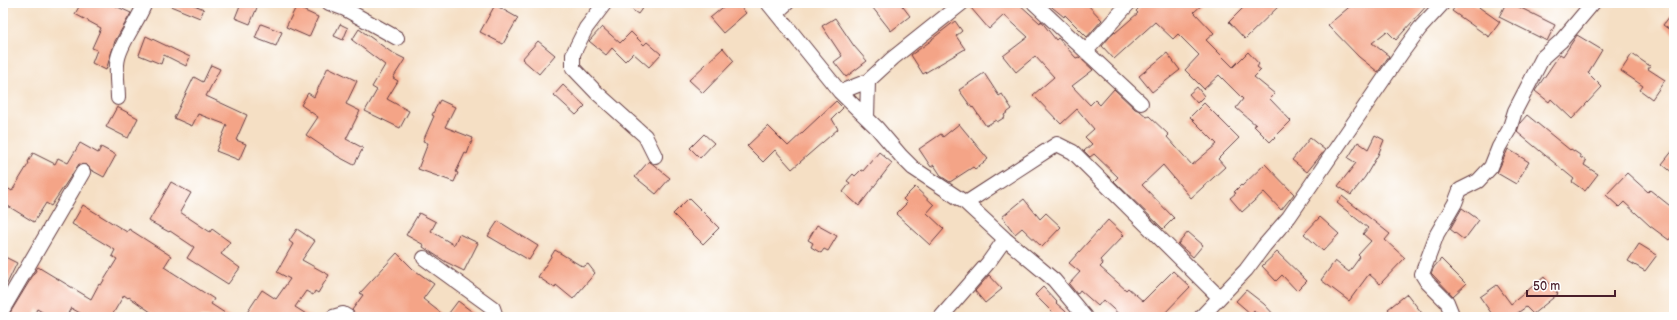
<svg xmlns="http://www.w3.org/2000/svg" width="1677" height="320" font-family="'Balsamiq Sans',sans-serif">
	<rect width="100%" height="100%" fill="#fff"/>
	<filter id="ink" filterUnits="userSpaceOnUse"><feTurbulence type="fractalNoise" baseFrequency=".025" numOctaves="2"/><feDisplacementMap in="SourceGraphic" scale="8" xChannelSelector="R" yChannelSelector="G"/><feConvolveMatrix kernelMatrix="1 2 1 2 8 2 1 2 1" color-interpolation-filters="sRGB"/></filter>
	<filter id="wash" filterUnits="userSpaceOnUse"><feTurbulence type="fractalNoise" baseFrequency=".012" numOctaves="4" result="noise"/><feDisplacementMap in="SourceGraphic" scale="16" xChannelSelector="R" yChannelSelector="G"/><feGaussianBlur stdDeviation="0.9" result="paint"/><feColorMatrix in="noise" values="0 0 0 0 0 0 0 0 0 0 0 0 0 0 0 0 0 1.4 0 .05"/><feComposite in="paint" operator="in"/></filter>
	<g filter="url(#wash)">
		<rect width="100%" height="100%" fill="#f5dfc4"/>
		<g id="blocks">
			<path fill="#f4a487" d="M81 3H109L131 13 115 41 106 70 92 63 97 50 92 48 101 28 75 14Z
				M163 3H189L204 9 200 18Z
				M241 3H259L250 24 235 18Z
				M622 3H646L638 14Z
				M728 3H737L746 13 723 33 710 18Z
				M869 3H900L910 16 891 31Z
				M977 3H1018L1040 23 1041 21 1056 40 1058 38 1076 58 1079 57 1093 70 1072 86 1090 105 1095 100 1100 105 1114 89 1135 109 1140 111 1147 117 1149 116 1169 135 1167 137 1192 165 1217 144 1190 117 1204 103 1239 138 1218 159 1225 167 1191 198 1163 165 1142 185 1174 218 1163 229 1114 181 1118 177 1094 154 1090 157 1084 151 1092 144 1085 137 1094 129 1077 109 1061 124 1033 95 1054 77 1035 56 1016 72 1003 56 1028 37 1004 15 989 29 971 8Z
				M1047 3H1086L1102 20 1087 37 1065 15 1064 17Z
				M1144 3H1204L1194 12 1214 33 1206 40 1233 67 1248 52 1259 64 1257 67 1261 70 1254 77 1275 94 1270 99 1291 121 1270 142 1254 126 1256 125 1236 108 1243 99 1219 75 1204 89 1185 70 1199 55 1178 34 1173 39 1155 22 1114 59 1102 46 1114 32 1115 33 1138 13 1136 11Z
				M1248 3H1282L1245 39 1229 22Z
				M1354 3H1429L1396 40 1387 31 1372 43 1389 56 1378 72 1359 57 1328 25Z
				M1458 3H1473L1500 22 1489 37 1452 11Z
				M1506 3H1511L1555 25 1547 41 1499 17Z
				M495 5 518 18 503 44 480 32Z
				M296 7 318 17 309 37 286 27Z
				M1674 10V33L1663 25Z
				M835 18 854 46 867 61 846 77 834 62 842 56 822 26Z
				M955 21 962 31 956 36 965 49 923 74 911 55 932 40V39Z
				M261 24 282 32 276 46 255 38Z
				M340 24 348 28 343 40 334 36Z
				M602 27 620 43 631 32 644 45 647 42 661 54 649 67 633 53 625 61 612 48 606 55 589 41Z
				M359 29 391 52 405 59 393 78 398 81 387 99 409 111 400 128 365 111 377 90 372 87 385 65 352 40Z
				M1577 35 1602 50 1588 73 1602 87 1572 119 1551 99 1549 102 1535 91 1560 54 1563 56Z
				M146 36 190 57 186 66 164 55 161 64 139 55Z
				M538 41 555 55 539 74 522 59Z
				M723 48 734 61 703 93 689 80Z
				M1167 53 1180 70 1152 92 1139 76Z
				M1632 54 1650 66 1648 69 1665 80 1652 99 1640 90 1643 86 1621 71Z
				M211 65 220 69 206 96 247 115 236 140 246 144 239 160 216 151 227 125 198 114 192 126 174 118 194 77 203 82Z
				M328 67 357 81 346 104 360 111 346 139 363 148 354 165 337 156 306 135 318 117 301 105 308 93 314 97Z
				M984 73 999 96 1002 94 1012 109 1004 115 1005 117 997 122 996 120 986 126 973 107 972 108 959 90Z
				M563 85 585 106 576 115 554 95Z
				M1197 87 1204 96 1197 103 1189 94Z
				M440 100 455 107 445 127 473 138 467 154 465 153 456 172 458 173 454 182 418 169 428 143 423 141 434 116 432 115Z
				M836 101 843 108 832 119 838 129 792 169 775 150 763 162 747 146 768 126 788 146Z
				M117 107 138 118 128 138 106 127Z
				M1527 115 1570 150 1571 149 1580 155V157L1586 161 1584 165 1598 174 1585 191 1572 182 1574 179 1517 132 1520 123Z
				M959 124 988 159 975 169 973 167 950 182 942 177 934 165 931 167 919 149 941 134 943 137Z
				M704 134 714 143 700 158 690 148Z
				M1375 135 1384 140 1378 155 1365 177 1351 195 1338 186 1356 163 1348 158 1358 142 1368 149Z
				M1310 138 1325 150 1307 172 1292 160Z
				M80 143 98 153 101 147 116 155 104 177 91 170 87 165 79 164 51 206 46 203 34 222 3 203V194L7 188 12 191 29 163 28 162 33 153 55 164 58 158 68 163Z
				M1508 149 1529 162 1516 184 1497 173Z
				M1674 149V174L1662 164Z
				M879 152 892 163 859 206 843 192 850 183 847 181 853 174 855 176 861 170 863 171Z
				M649 161 670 178 656 194 635 177Z
				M1265 164 1294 194 1281 210 1264 192 1242 212 1230 198 1236 193 1234 192 1241 185 1242 186Z
				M1627 173 1648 192 1650 190 1674 209V233L1669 240 1650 226 1624 202 1619 207 1606 195Z
				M171 182 191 193 180 212 210 232 212 229 230 242 221 254 240 268 228 284 187 258 194 247 170 231 169 232 149 221Z
				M915 187 934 205 927 213 944 229 930 245 896 214 907 203 903 199Z
				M1342 196 1390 234 1385 240 1405 258 1380 284 1369 274 1349 301 1321 280 1335 261 1349 272 1360 257 1358 255 1371 241 1363 234 1368 228 1337 203Z
				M689 198 719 228 703 244 673 214Z
				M1024 199 1040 219 1046 213 1061 227 1042 247 1022 228 1015 234 1002 217Z
				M83 205 127 232 129 229 171 256 164 267 214 299 211 304 231 317H158L129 297 128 298 124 295 111 317H87L71 308 66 317H51L37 309 33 317H5L10 313 38 267 91 299 99 284 101 285 117 259 112 256 115 250 72 224Z
				M1462 208 1479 220 1464 240 1450 229Z
				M419 213 436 222 431 231 454 245 459 234 478 243 464 271 446 262 423 247 424 245 406 235Z
				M1320 217 1339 234 1323 251 1304 234Z
				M1108 220 1124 235 1100 260 1103 264 1100 267 1126 290 1128 288 1143 301 1173 271 1190 287 1161 317H1122L1103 300 1098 306 1080 290 1077 294 1069 284 1080 272 1069 263Z
				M498 221 538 246 529 260 488 236Z
				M817 225 837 236 828 251 824 249 821 253 811 247 813 243 808 240Z
				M297 229 315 241 302 260 329 275 318 293 315 291 313 295 306 291 295 307 311 317H244L262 290 276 299 290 279 277 272 293 244 289 241Z
				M1188 232 1203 245 1193 257 1178 244Z
				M1639 244 1657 255 1645 271 1628 261Z
				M555 250 583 267 588 264 595 273 573 299 556 285 555 288 538 277Z
				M1277 252 1307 281 1297 291 1282 275 1276 281 1262 266Z
				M397 253 413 269 434 284 423 299 446 317 458 301 479 317 356 316 352 310 363 295 360 293Z
				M3 256 17 263 3 292Z
				M1441 259 1466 284 1453 296 1431 273 1434 267Z
				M989 275 1002 289 985 303 975 291Z
				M1544 277 1558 294 1533 314 1526 307 1512 317H1494L1480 297 1497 285 1511 304Z
				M1043 287 1057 302 1056 303 1072 317H1057L1035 295Z
				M1246 290 1264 304 1276 317H1260L1254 310 1251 314 1236 301Z
				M1407 294 1425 317H1394L1388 309Z"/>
		</g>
	</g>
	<g filter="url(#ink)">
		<use href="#blocks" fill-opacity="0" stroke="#643c42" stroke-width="1"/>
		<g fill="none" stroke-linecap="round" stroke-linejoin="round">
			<defs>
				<path id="street" d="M329 3 345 9 397 38
					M605 3 586 28 573 54V68L596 92 645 136 655 156
					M768 3 840 92 877 128 901 156 913 168 966 203 1005 239 1054 280 1085 317
					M1034 3 1141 103
					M776 13 787 3
					M1086 51 1129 3
					M840 92 868 81 893 58 962 3
					M118 98C118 86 115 70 118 58 122 41 138 21 145 3
					M867 118 868 81
					M966 203 1057 144 1073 152 1219 297
					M424 258 493 308 496 317
					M3 309 83 172
					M333 317 343 314 348 317
					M941 317 988 263 1005 239
					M1201 317 1246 270 1264 246 1289 217 1403 51 1420 28 1443 3
					M1453 317 1447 302 1427 282 1422 274 1437 234 1455 203 1460 190 1478 181 1491 167 1499 147 1509 130 1515 111 1543 57 1561 41 1593 3"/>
			</defs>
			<use href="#street" stroke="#643c42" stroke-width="16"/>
			<use href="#street" stroke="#fff" stroke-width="14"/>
		</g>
	</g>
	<rect width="1677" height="320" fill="none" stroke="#fff" stroke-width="16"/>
	<path d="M1527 290v6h88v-6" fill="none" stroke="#4a1f2b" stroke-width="2"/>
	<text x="1533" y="290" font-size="12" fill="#4a1f2b" stroke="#ffffff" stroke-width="3" paint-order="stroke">50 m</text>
</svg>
